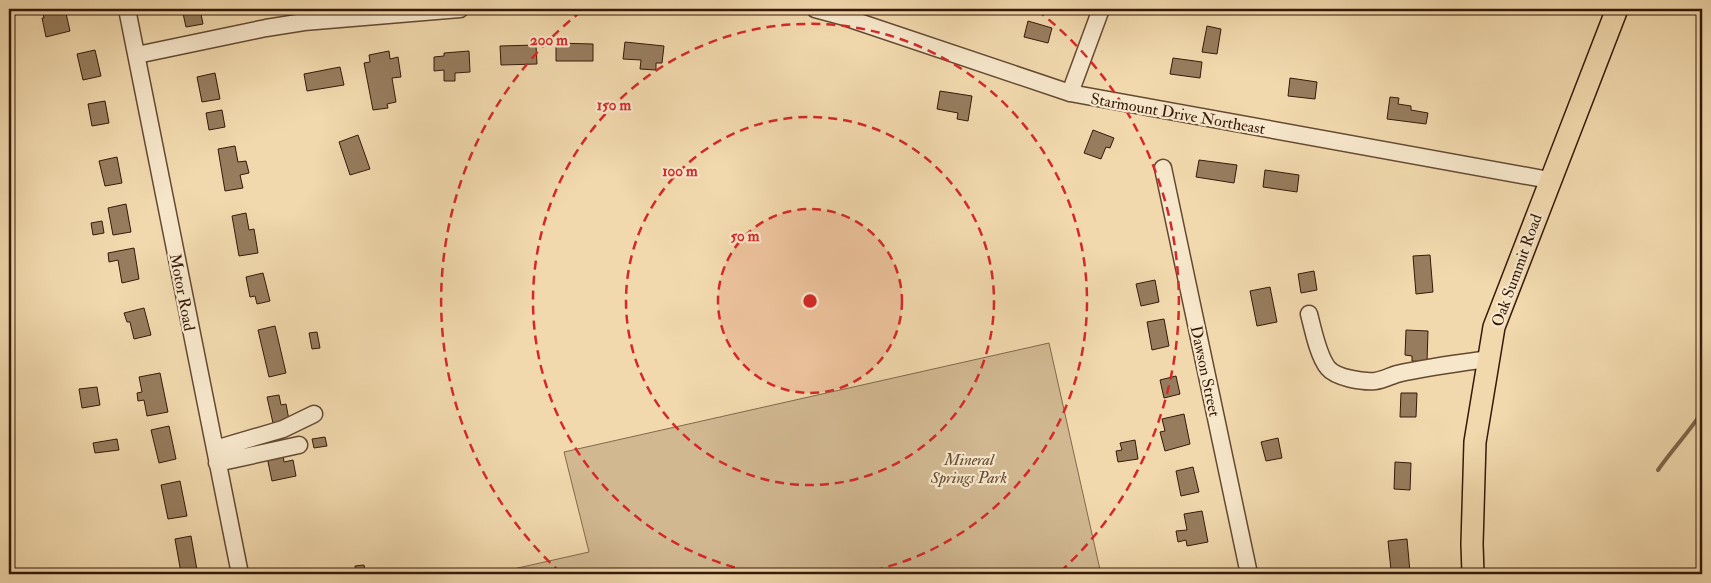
<svg xmlns="http://www.w3.org/2000/svg" width="1711" height="583" font-family="'IM FELL Double Pica',serif">
	<rect width="100%" height="100%" fill="#f1d9ad"/>
	<filter id="stains"><feTurbulence type="fractalNoise" baseFrequency=".004" numOctaves="4"/><feColorMatrix values="0 0 0 0 .2 0 0 0 0 .09 0 0 0 0 .02 0 0 0 .5 -.17"/></filter>
	<radialGradient id="worn" r=".72"><stop offset=".6" stop-color="#630" stop-opacity="0"/><stop offset="1" stop-color="#630" stop-opacity=".3"/></radialGradient>
	<path fill="#d1b891" stroke="#83684d" d="M1049 343 1101 574H491L589 552 564 452Z"/>
	<g fill="none" stroke-linecap="round" stroke-linejoin="round">
		<path stroke="#7f654a" stroke-width="4" d="M1658 470C1672 450 1689 432 1702 412"/>
	</g>
	<path fill="#977d5e" stroke="#351909" d="M42 9H65L70 31 46 37 42 18H44Z
		M182 9H200L203 24 186 27Z
		M1028 21 1052 28 1048 43 1024 37Z
		M1207 26 1221 29 1217 54 1202 52Z
		M625 42 664 46 662 63H656V70L640 69 641 60 623 59Z
		M556 43 593 44V61H556Z
		M536 45 537 64 501 65 500 46Z
		M95 50 101 76 83 80 77 54Z
		M389 51 390 59 398 57 401 77 392 78 396 102 387 104 388 108 373 110 364 63 370 62 369 55Z
		M469 51 470 72 455 73V81H444V70L434 71V57L444 56V53Z
		M1173 58 1202 62 1200 78 1170 74Z
		M340 67 344 85 307 91 304 74Z
		M215 73 220 99 202 102 197 77Z
		M1290 78 1317 82 1315 99 1288 96Z
		M940 91 972 96 968 121 957 119 958 113 937 109Z
		M1390 97 1399 98 1398 104 1411 106V110L1428 113 1426 124 1387 119Z
		M105 101 109 123 92 126 88 104Z
		M222 110 225 127 209 130 206 113Z
		M1093 130 1114 138 1110 148 1106 147 1101 159 1084 153Z
		M358 135 370 169 350 175 339 142Z
		M235 146 238 162 246 161 249 173 240 175 243 188 225 191 218 149Z
		M117 157 122 183 105 186 99 161Z
		M1199 160 1237 165 1234 183 1196 177Z
		M1265 170 1299 175 1297 192 1263 187Z
		M126 204 131 232 113 235 108 208Z
		M246 213 249 230 254 229 258 253 239 256 232 216Z
		M102 221 104 233 93 235 91 223Z
		M134 248 139 279 122 283 118 260 109 262 108 253Z
		M1430 255 1433 292 1416 294 1413 256Z
		M1314 271 1317 290 1301 293 1298 274Z
		M263 273 270 301 257 304 255 296 250 297 246 277Z
		M1155 280 1159 302 1141 306 1136 284Z
		M1270 287 1277 322 1257 326 1250 291Z
		M144 308 151 335 134 339 130 322H127L124 313Z
		M1164 319 1169 346 1152 350 1147 322Z
		M275 326 286 373 269 377 258 330Z
		M1406 330 1428 331 1427 362 1412 361V356L1405 355Z
		M317 332 320 348 312 349 309 333Z
		M160 373 168 412 147 416 144 400 138 401 137 393 142 392 139 377Z
		M1176 376 1180 394 1164 398 1160 380Z
		M97 387 100 405 82 408 79 389Z
		M1401 393H1417L1416 417H1400Z
		M279 395 281 405 286 404 289 420 273 423 267 397Z
		M1184 414 1190 444 1165 451 1160 432 1165 431 1162 419Z
		M169 426 176 459 159 463 151 430Z
		M325 437 327 446 314 448 312 439Z
		M1278 438 1282 458 1266 461 1261 442Z
		M117 439 119 450 95 453 93 443Z
		M1135 440 1138 459 1118 462 1116 451 1122 450 1120 443Z
		M283 454 284 462 293 460 296 476 272 481 267 457Z
		M1395 462 1411 463 1410 490 1394 489Z
		M1193 467 1199 492 1181 496 1176 471Z
		M180 481 187 516 168 519 161 485Z
		M1202 511 1208 542 1187 546 1186 540 1178 542 1176 531 1187 530 1184 514Z
		M191 536 197 570 181 573 175 539Z
		M1407 539 1410 572 1399 573V569L1391 570 1388 541Z
		M364 565 366 574H356L355 566Z"/>
	<g fill="none" stroke-linecap="round" stroke-linejoin="round">
		<defs>
			<path id="minor" d="M127 9 240 574
				M815 9 841 16 1070 93 1549 180
				M137 55 266 28 304 22 460 9
				M1070 93 1101 9
				M1163 168 1249 574
				M1309 314C1313 329 1318 356 1328 368 1336 378 1363 382 1375 381 1383 380 1390 376 1397 374 1427 367 1459 363 1489 359
				M215 449 283 429 314 414
				M217 463 299 445"/>
			<path id="major" d="M1473 574 1472 544 1475 442 1494 327 1617 9"/>
		</defs>
		<use href="#minor" stroke="#644932" stroke-width="19"/>
		<use href="#major" stroke="#351909" stroke-width="24"/>
		<use href="#minor" stroke="#f6e6ca" stroke-width="16"/>
		<use href="#major" stroke="#f1d9ad" stroke-width="21"/>
	</g>
	<circle cx="810" cy="301" r="92" fill="#d62828" fill-opacity=".12"/>
	<g fill="none" stroke="#d62828" stroke-width="2.5" stroke-dasharray="9 6">
		<circle cx="810" cy="301" r="92"/>
		<circle cx="810" cy="301" r="184"/>
		<path d="M764 574A277 277 0 1 1 856 574"/>
		<path d="M561 573A369 369 0 0 1 583 10M1037 10A369 369 0 0 1 1059 573"/>
	</g>
	<g text-anchor="middle" stroke-width="4.5" stroke-linejoin="round" paint-order="stroke">
		<g font-size="16" fill="#351909" stroke="#f6e6ca">
			<text transform="translate(1178 113) rotate(10)" y="6">Starmount Drive Northeast</text>
			<text transform="translate(1516 270) rotate(-70)" y="6">Oak Summit Road</text>
			<text transform="translate(183 292) rotate(79)" y="6">Motor Road</text>
			<text transform="translate(1206 371) rotate(78)" y="6">Dawson Street</text>
		</g>
		<g font-size="16" font-style="italic" fill="#644932" stroke="#f6e6ca">
			<text x="969" y="465">Mineral<tspan x="969" dy="18">Springs Park</tspan></text>
		</g>
	</g>
	<circle cx="810" cy="301" r="8" fill="#d62828" stroke="#f6e6ca" stroke-width="2.5"/>
	<g font-size="15" text-anchor="middle" font-weight="bold" fill="#d62828" stroke="#f6e6ca" stroke-width="4.5" stroke-linejoin="round" paint-order="stroke">
		<text x="549" y="45">200 m</text>
		<text x="614" y="110">150 m</text>
		<text x="680" y="176">100 m</text>
		<text x="745" y="241">50 m</text>
	</g>
	<rect width="1711" height="583" fill="none" stroke="#f1d9ad" stroke-width="30"/>
	<rect x="10" y="10" width="1691" height="563" fill="none" stroke="#351909" stroke-width="2.5"/>
	<rect x="15" y="15" width="1681" height="553" fill="none" stroke="#351909"/>
	<rect width="100%" height="100%" filter="url(#stains)"/>
	<rect width="100%" height="100%" fill="url(#worn)"/>
</svg>
